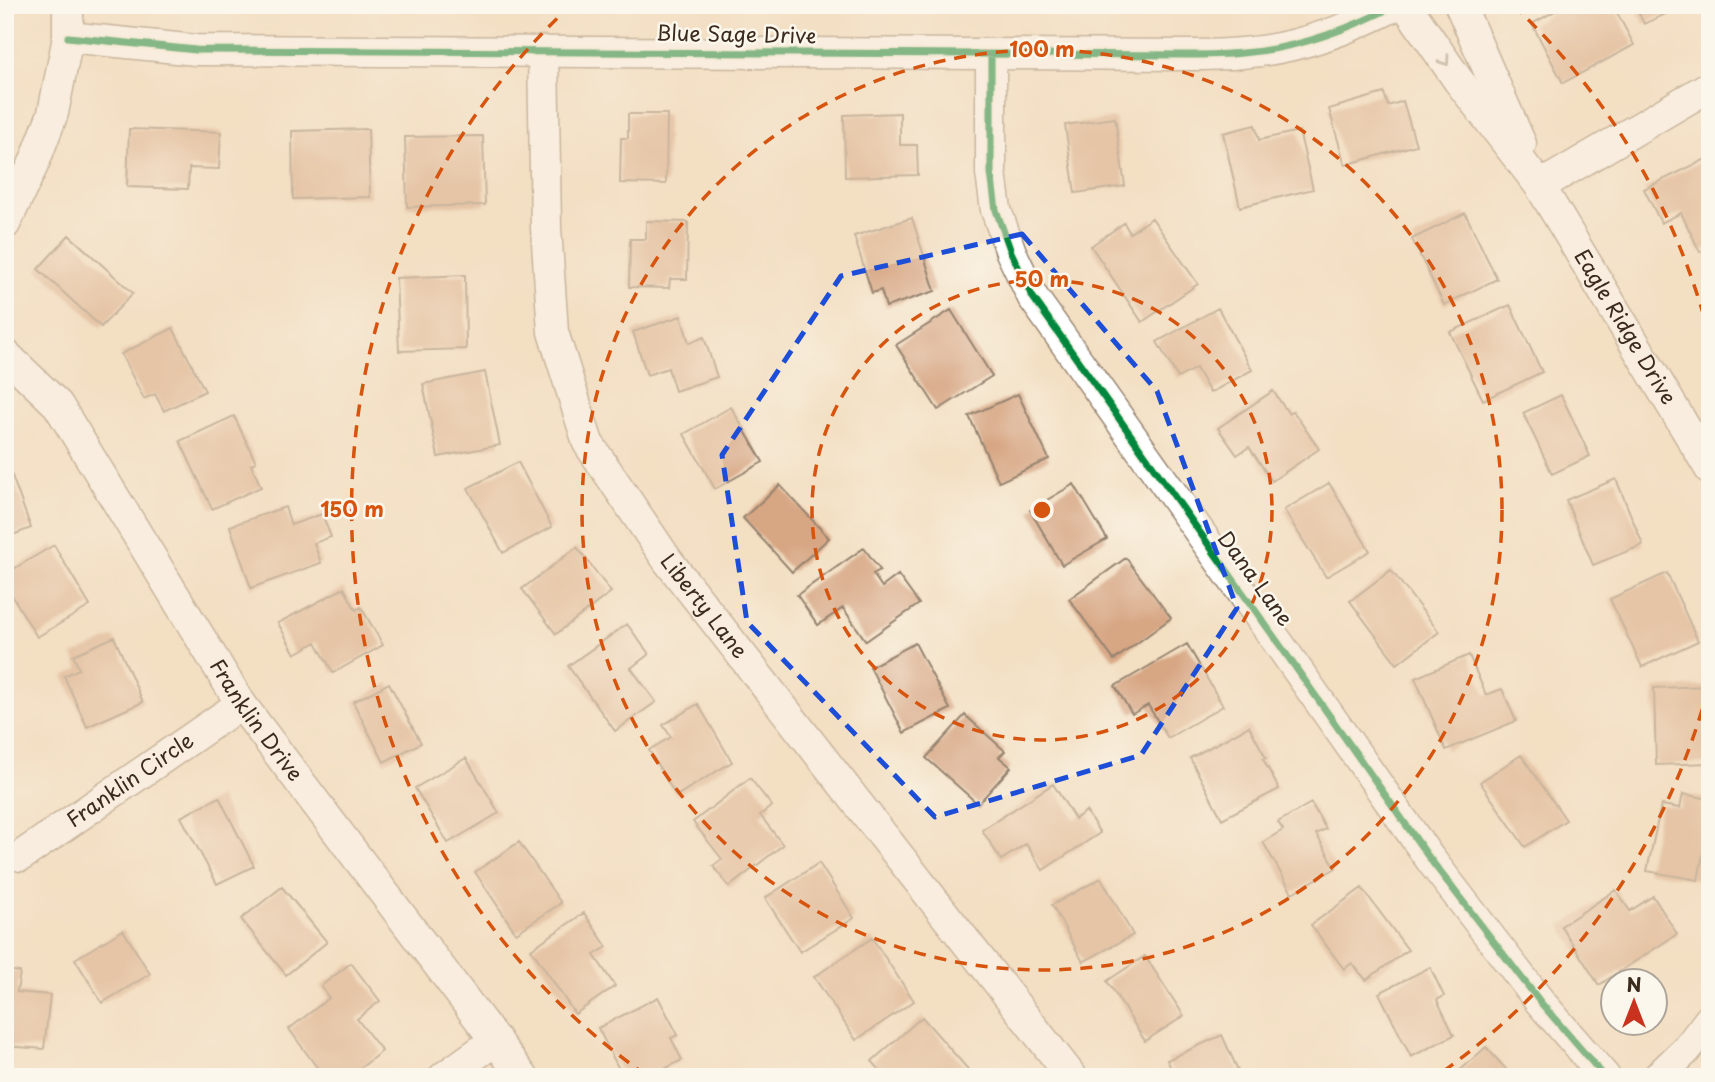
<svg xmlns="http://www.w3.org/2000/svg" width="1715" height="1082" font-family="'Playpen Sans',sans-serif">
	<rect width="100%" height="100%" fill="#fbf7ec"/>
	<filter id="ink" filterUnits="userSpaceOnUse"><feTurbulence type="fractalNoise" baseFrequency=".0143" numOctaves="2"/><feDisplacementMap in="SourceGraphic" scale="14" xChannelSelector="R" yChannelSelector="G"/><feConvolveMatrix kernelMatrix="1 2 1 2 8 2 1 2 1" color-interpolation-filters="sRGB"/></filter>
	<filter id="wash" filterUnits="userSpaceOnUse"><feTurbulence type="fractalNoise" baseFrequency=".00686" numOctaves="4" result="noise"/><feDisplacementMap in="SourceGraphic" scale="28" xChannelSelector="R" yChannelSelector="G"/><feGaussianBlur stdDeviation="1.57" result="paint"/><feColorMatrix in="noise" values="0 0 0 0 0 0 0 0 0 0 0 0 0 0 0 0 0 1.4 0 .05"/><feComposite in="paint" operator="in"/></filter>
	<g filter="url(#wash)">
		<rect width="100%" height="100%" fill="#f3dfc2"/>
		<g id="blocks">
			<path fill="#d7a683" d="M1566 5H1613L1634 45 1563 83 1532 24Z
				M1635 5H1685L1644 24Z
				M1384 93 1388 106 1403 101 1416 145 1345 165 1329 109Z
				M900 113V145H917L918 175 845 177 844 115Z
				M628 114H667L666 184 620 183 621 138H628Z
				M1115 118 1125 186 1075 193 1065 125Z
				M1255 125 1259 140 1299 131 1313 189 1240 207 1223 133Z
				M129 129 221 132 219 169 189 168 188 189 127 187Z
				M368 129 370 197 293 199 292 131Z
				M483 136 485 205 407 207 405 137Z
				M1710 157V247L1700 252 1681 213 1661 223 1644 189Z
				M1465 213 1497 279 1444 305 1412 239Z
				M912 218 935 291 886 307 881 290 872 293 854 236Z
				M1152 218 1198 284 1142 322 1091 246 1124 223 1130 233Z
				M646 221 688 222 687 279H670L669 288 629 287 630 239H646Z
				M69 235 133 293 101 327 38 269Z
				M465 275 466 349 399 351 396 278Z
				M1510 305 1542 372 1483 400 1450 332Z
				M1218 308 1252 370 1210 393 1196 368 1178 378 1157 342Z
				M951 310 992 376 938 410 896 345Z
				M681 316 689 343 704 337 717 377 675 391 668 368 647 375 633 332Z
				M173 328 205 391 164 411 155 394 144 399 121 354Z
				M485 372 500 445 438 457 423 384Z
				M1273 391 1289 414 1293 411 1319 449 1272 481 1249 447 1237 455 1218 428Z
				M1018 394 1049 459 999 482 969 416Z
				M1561 395 1590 456 1552 474 1523 413Z
				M731 407 763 462 715 489 684 434Z
				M234 416 256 462 251 464 261 487 212 509 180 441Z
				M518 462 552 527 503 553 468 488Z
				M8 465 31 528 5 538V466Z
				M1616 479 1643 545 1593 565 1566 500Z
				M1329 483 1370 551 1326 577 1284 510Z
				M1074 484 1107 539 1062 565 1030 510Z
				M780 485 829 538 792 572 743 518Z
				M285 507 291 525 322 514 331 537 314 543 321 563 251 588 230 526Z
				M54 545 90 606 37 637 5 584V574Z
				M577 547 611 592 556 634 522 589Z
				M864 548 880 570 873 574 882 587 898 575 919 604 866 641 843 608 818 625 797 595Z
				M1126 558 1171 618 1114 660 1069 599Z
				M1391 570 1439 632 1397 664 1350 601Z
				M1667 573 1698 641 1642 667 1610 599Z
				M344 588 356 610 361 607 383 645 333 673 316 642 295 654 278 623Z
				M627 624 649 654 631 668 656 702 615 731 568 666Z
				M114 637 143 702 87 727 64 676 79 669 73 655Z
				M915 643 950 709 904 733 870 667Z
				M1187 644 1223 706 1168 738 1148 705 1132 714 1115 686Z
				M1469 655 1486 695 1502 689 1516 721 1446 750 1415 678Z
				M389 683 421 743 384 762 353 702Z
				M1710 686V730H1708L1709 763 1656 765 1654 688Z
				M698 704 732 762 676 796 649 750 671 737 663 725Z
				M965 715 1005 751 999 757 1011 767 978 804 926 758Z
				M1249 726 1266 758 1263 759 1279 789 1222 819 1190 758Z
				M1521 755 1566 820 1525 847 1480 782Z
				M466 758 499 813 448 843 415 788Z
				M750 778 772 806 760 815 783 845 729 887 713 866 722 859 693 822Z
				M1053 784 1075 819 1086 811 1100 833 1043 870 1026 844 1001 860 982 830Z
				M1683 794 1710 799V839L1706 838 1698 880 1647 871 1661 805 1680 808Z
				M219 797 254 866 217 884 181 817Z
				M1311 803 1326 829 1316 834 1336 868 1292 893 1263 842 1283 830 1278 822Z
				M519 842 561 903 516 933 475 872Z
				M819 863 854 918 800 952 765 898Z
				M1101 878 1133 935 1083 962 1052 905Z
				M282 887 327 942 286 975 241 919Z
				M1362 888 1408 950 1366 980 1352 963 1344 969 1311 925Z
				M1616 890 1630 911 1653 896 1677 934 1599 985 1561 926Z
				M584 913 607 947 594 955 615 986 575 1014 531 949Z
				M123 930 150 974 102 1003 75 959Z
				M872 938 914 1001 856 1040 814 977Z
				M1145 956 1184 1016 1145 1041 1107 981Z
				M351 963 380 1001 357 1019 382 1051 349 1077H324L289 1029 329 998 321 986Z
				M1430 967 1444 996 1437 1000 1454 1035 1411 1057 1379 993Z
				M5 970 20 972 17 992 50 995 44 1049 5 1046Z
				M658 997 678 1035 671 1038 682 1060 649 1077H623L598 1028Z
				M922 1017 973 1075 971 1077H886L872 1061Z
				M1222 1035 1241 1077H1175L1167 1060Z
				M1486 1047 1513 1077H1453Z"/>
		</g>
	</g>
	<g filter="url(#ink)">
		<use href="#blocks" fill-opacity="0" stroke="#978470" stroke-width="2"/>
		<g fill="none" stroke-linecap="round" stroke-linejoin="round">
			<defs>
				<g id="minor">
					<path id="s1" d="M1406 5 1458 80 1540 186 1710 469"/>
					<path d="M1460 5 1521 144"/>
					<path d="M68 37 196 50 1183 55C1203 55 1223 55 1242 53 1296 49 1348 30 1396 5"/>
					<path id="s2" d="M543 51 546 228 553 332 588 443 668 561 1072 1077"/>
					<path d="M991 55V173L996 210 1011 252 1032 296 1284 651 1430 859 1541 1003 1605 1077"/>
					<path d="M1540 186 1710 86"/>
					<path d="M5 224 34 163 53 113 68 37V5"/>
					<path id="s3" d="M5 354 58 405 241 704 523 1077"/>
					<path id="s4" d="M21 856 241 704"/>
					<path d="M444 1077 496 1040"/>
					<path d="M1658 1077 1686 1050 1710 1019"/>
				</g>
			</defs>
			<use href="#minor" stroke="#978470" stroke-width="33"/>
			<use href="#minor" stroke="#fff" stroke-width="30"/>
			<defs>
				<path id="cycleway" d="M68 37 196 50 1183 55C1203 55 1223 55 1242 53 1296 49 1348 30 1396 5
					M991 55V173L996 210 1011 252 1032 296 1284 651 1430 859 1541 1003 1605 1077"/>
			</defs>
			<use href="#cycleway" stroke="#fbf7ec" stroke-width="11"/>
			<use href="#cycleway" stroke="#00873e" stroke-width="7"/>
		</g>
		<defs><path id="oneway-chevron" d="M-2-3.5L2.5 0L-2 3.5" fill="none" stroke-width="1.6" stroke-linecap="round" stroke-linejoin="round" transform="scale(1.75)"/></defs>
		<use stroke="#a79f9a" href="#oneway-chevron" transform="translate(1445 61) rotate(55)"/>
	</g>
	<path d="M0 0H1715V1082H0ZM1022 234 1157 391 1237 608 1141 755 935 817 747 622 722 455 841 276Z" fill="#f3dfc2" fill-opacity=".55" fill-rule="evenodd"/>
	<path fill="none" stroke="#1d4ed8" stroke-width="5" stroke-dasharray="14 9" stroke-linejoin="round" d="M1022 234 1157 391 1237 608 1141 755 935 817 747 622 722 455 841 276Z"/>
	<g fill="none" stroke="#d7540e" stroke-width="3.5" stroke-dasharray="12 9">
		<circle cx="1042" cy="510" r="230"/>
		<circle cx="1042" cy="510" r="460"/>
		<path d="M1708 689A690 690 0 0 1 1438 1075M646 1075A690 690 0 0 1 571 5M1513 5A690 690 0 0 1 1708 331"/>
	</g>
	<g text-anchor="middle" stroke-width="5" stroke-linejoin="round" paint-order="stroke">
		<g font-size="21" fill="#3b2a1e" stroke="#fbf7ec">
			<text transform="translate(736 35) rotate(1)" y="7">Blue Sage Drive</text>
			<text dy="7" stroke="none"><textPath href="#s1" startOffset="390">Eagle Ridge Drive</textPath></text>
			<text transform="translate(1255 579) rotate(54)" y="7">Dana Lane</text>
			<text dy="7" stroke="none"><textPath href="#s2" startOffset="598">Liberty Lane</textPath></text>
			<text dy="7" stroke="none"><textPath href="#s3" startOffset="446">Franklin Drive</textPath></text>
			<text dy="7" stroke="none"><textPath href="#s4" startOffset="133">Franklin Circle</textPath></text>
		</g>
	</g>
	<circle cx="1042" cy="510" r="10" fill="#d7540e" stroke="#fbf7ec" stroke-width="3.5"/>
	<g font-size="21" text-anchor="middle" font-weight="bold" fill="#d7540e" stroke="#fbf7ec" stroke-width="5" stroke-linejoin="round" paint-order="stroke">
		<text x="1042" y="57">100 m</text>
		<text x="1042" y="287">50 m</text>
		<text x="352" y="517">150 m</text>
	</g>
	<rect width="1715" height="1082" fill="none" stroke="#fbf7ec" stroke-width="28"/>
	<g transform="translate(1634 1002)"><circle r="33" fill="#fbf7ec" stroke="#aea59a" stroke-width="2"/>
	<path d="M0-5L12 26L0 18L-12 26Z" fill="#c8321e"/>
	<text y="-10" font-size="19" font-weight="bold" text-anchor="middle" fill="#3b2a1e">N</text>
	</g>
</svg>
